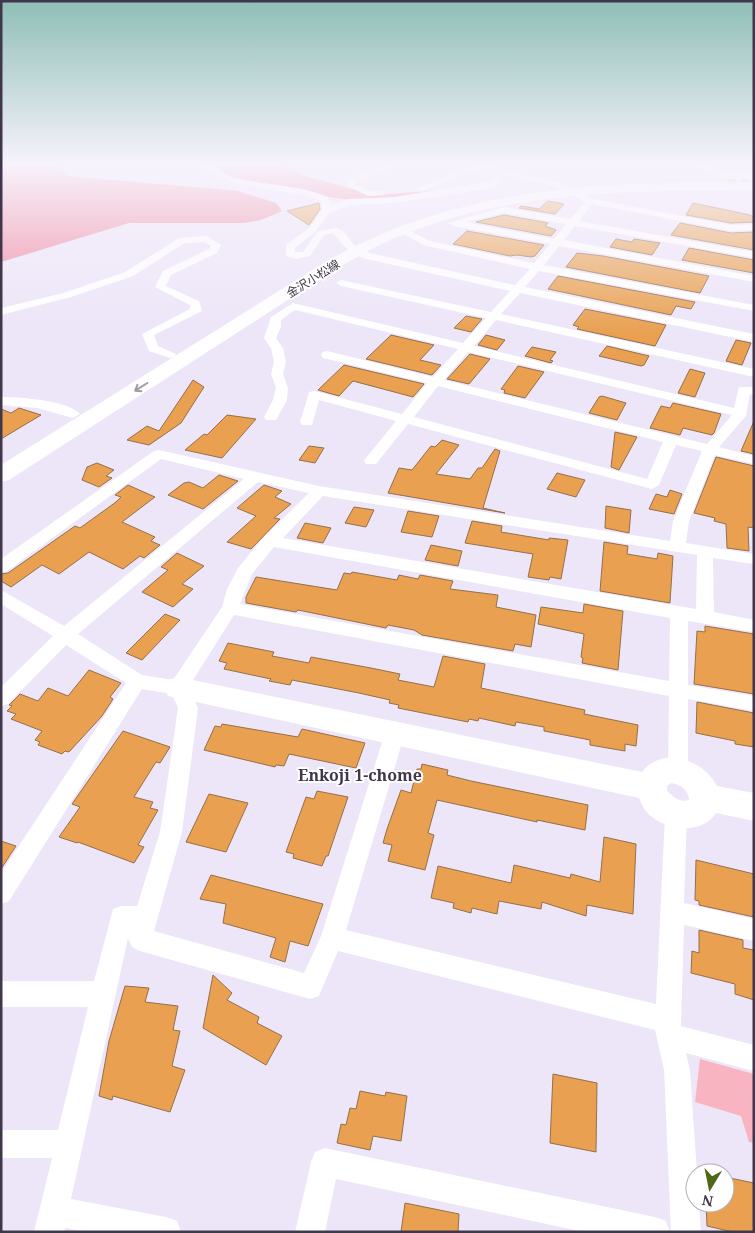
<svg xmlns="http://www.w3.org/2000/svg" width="755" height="1233" font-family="'Noto Serif','Noto Sans JP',serif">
	<rect width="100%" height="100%" fill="#ede5f8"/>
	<path fill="#f9b4c2" d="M700 1059 754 1074V1143L749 1142 741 1116 695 1102Z"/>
	<path fill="#ef879f" d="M1 162H62L60 165 69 176 238 191 276 203 282 211 261 220 244 223H129L1 262Z
		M204 162H277L305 176 375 195 430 191 431 193 392 199 354 200 328 197 304 189 233 179Z"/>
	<path fill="#e9a050" stroke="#94704a" d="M548 201 564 204 555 214 519 208 521 206 539 209Z
		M319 203 320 209 309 225 287 211Z
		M693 203 750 215 754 217V222L731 223 686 215Z
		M504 215 548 223 545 226 556 230 551 236 476 222Z
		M680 223 731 233 754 232V250L671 235Z
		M467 231 544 245 535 256 531 257 517 255 510 256 453 244Z
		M616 239 632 242 634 239 660 243 652 255 610 247Z
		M689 248 754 260V273L682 260Z
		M577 253 603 256 709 276 700 293 566 267Z
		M558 276 695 302 691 309 676 306 671 315 548 289Z
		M585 309 666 325 655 346 577 329 579 327 573 325Z
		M466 316 482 319 471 332 454 328Z
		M391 335 434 345 420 360 441 365 432 375 366 359Z
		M486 335 505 340 497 350 478 345Z
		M736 340 751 343 742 365 726 361Z
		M607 346 649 356 644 365 641 366 599 356Z
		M532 347 556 352 550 360 553 361 551 363 525 356Z
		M470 354 490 359 469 384 447 379Z
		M344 365 424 384 413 397 353 381 339 396 318 390Z
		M518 366 544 372 525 398 504 393 505 390 501 389Z
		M690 369 705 373 695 397 678 393Z
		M193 380 204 387 181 423 149 445 127 440 147 426 159 431Z
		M602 396 626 403 617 420 589 413 599 397Z
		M673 403 721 414 714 433 712 435 683 428 680 435 650 428 661 406 670 408Z
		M19 408 41 415 1 439V409L11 413Z
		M227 415 256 419 222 458 185 450 204 434 207 435Z
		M754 421V454L741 451Z
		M615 432 637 437 619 470 611 467Z
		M442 440 459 445 436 474 470 479 478 468H482L495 449 500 451 483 508 505 513 388 493 399 468 412 470 431 446 435 447Z
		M309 446 324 448 315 463 299 460Z
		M716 457 754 466V528L748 527 749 551 727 548 726 524 714 521 715 518 694 513Z
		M97 463 114 470 106 476 112 478 99 487 82 480 87 467Z
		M557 473 585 480 576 497 547 489Z
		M219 475 238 481 203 509 168 495 184 483 189 482 203 488Z
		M128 485 155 497 122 522 155 537 151 541 160 545 144 558 140 556 123 569 89 552 59 574 42 565 11 587 1 581V574L8 573 75 526 80 528 116 502 121 497 115 495Z
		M264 485 282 491 275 497 291 504 274 518 280 519 251 549 227 542 256 516 237 508Z
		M670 490 682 494 674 514 649 509 656 494 667 497Z
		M606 506 631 510 629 533 605 528Z
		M354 507 374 510 366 527 345 523Z
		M408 511 439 516 432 537 401 532Z
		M472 521 502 526 501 532 549 540V538L568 540 561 579 550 577 549 580 528 577 533 554 465 543Z
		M305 523 331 528 323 543 297 538Z
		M604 542 628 546 627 554 657 559 658 553 673 556 670 603 600 591Z
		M431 545 462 551 458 566 425 560Z
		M177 553 204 566 182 584 193 589 173 607 142 592 168 570 161 567Z
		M352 572 397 580 399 575 418 579 420 575 453 581 450 589 498 595 496 607 536 615 531 647 515 644 513 651 422 635 414 630 388 625 386 628 298 610 296 612 246 603V597L256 577 337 590 344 573 351 574Z
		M584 604 623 611 618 670 582 663 583 658 581 657 584 634 538 624 541 607 583 613Z
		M165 614 180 620 142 660 126 653Z
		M705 626 754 634V694L694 684 697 631 705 632Z
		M228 643 274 652 272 656 309 663 311 657 371 668 400 674 398 680 434 687 443 656 485 664 481 688 585 710 584 714 638 725 636 746 625 744V751L590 745V740L544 731V727L516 722 515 726 479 718 478 721 469 719 468 722 398 708 399 705 389 703 390 700 359 693 292 680 290 685 269 681 271 679 224 669 227 663 219 661Z
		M89 670 121 683 110 697 113 699 102 716 69 752 65 751 62 754 38 745 40 742 35 740 42 731 11 719 16 714 7 711 12 706 9 705 20 694 38 701 48 688 68 696Z
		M697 702 754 713V747L735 744V741L696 733Z
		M222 724 298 737 302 729 365 743 356 768 289 754 284 766 276 765 275 767 204 750 215 726 221 727Z
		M123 731 170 747 160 763 156 762 134 797 153 802 150 808 158 810 138 845 144 847 134 863 78 842 77 843 59 837 80 807 72 804Z
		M422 764 448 770 447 775 471 781 588 805 585 830 537 820V822L437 800 428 833 434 835 425 870 388 861 392 845 383 843 387 829 401 790 411 793 417 769H421Z
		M317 791 348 797 328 856H326L322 866 293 858 294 854 286 852 306 797 314 799Z
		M209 794 248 803 226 852 186 842Z
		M604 837 636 844 633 914 587 905 586 916 542 902 541 909 499 901 497 914 472 908 471 913 453 908 454 903 431 898 438 866 511 883 514 865 570 878 571 874 600 882Z
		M1 841 16 846 1 869Z
		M696 860 754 874V917L699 905V901L695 900Z
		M211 875 323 904 308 946 290 941 285 962 270 957 276 938 223 923 226 904 200 899Z
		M699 930 743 940V948L754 950V1000L735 994V984L691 973 692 951 699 953Z
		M213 975 232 993 227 1000 259 1017 257 1023 282 1036 266 1065 203 1028Z
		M125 986 149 988 145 1002 178 1006 173 1030 180 1031 172 1066 185 1070 170 1112 113 1096 112 1100 99 1096 109 1041Z
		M553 1074 597 1083 596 1152 550 1143Z
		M360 1091 385 1096 386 1092 407 1096 401 1141 373 1136 370 1150 337 1143 341 1124 346 1125 350 1108 356 1109Z
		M725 1177 754 1183V1232H733L707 1226 706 1203H725Z
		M405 1203 459 1214 458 1232H401Z"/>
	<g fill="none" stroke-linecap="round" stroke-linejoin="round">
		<path stroke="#cac2d5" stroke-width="9" stroke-dasharray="9 5" stroke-linecap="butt" d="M728 177 754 188"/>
		<path fill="#fff" fill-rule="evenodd" d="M197 162C212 160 221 175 236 178 267 185 298 185 328 197L331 205 349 199 394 197 492 181 495 177 493 173 481 168 422 191 415 189 473 165 466 162H482L498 169 560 182 593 199 731 225 754 224V230L731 231 592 204 579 221 754 252V258L575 226 564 240 754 276V282L559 246 544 265 754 305V311L539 271 525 287 754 334V342L520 293 501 314 754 369V377L496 320 474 346 734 408 739 387H754V395L750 394 746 416 719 447 754 456V464L715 455 689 521 686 543 754 554V564L713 558 714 612 754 620V632L688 621V685L754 696V711L688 699V771L685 777 678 780 671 777 668 771 669 696 234 615 188 688 198 708 182 832 154 931 304 973 321 936 385 733 388 727 395 725 402 727 405 733 346 930 656 1004 665 814 668 807 676 805 684 807 687 814 684 903 754 919V941L684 925 681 1026 754 1045V1071L686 1053 690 1070 697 1173H695V1203H699L701 1232H671L664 1070 655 1030 338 951 319 996 310 999 140 951 132 947 128 939 130 929 71 1199 166 1217 177 1221 181 1232H86L65 1228 64 1232H34L52 1158H1V1130H58L88 1007H1V981H94L113 909 121 906H137L160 832 178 708 172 694 142 689 9 901 1 904V873L126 683 66 645 8 704 1 706V687L53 636 1 604V590L64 626 244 479 161 459 7 571 1 572V559L154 451 159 450 319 486 670 541 673 521 702 451 676 445 659 485 652 489 408 424 376 464H366L364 461 366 458 396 421 319 400 312 425H302L300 422 309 392 314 391 402 414 427 383 323 358 321 355 323 352 327 351 433 377 458 349 295 310 281 320V327L276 338 283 348 286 362 283 374 288 388 287 400 276 420H266L264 417 273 400 276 388 271 374 274 362 271 348 264 338 271 317 293 303 463 343 486 318 341 286 336 283 341 280 491 312 510 291 362 258 347 249 333 233 324 235 310 256 297 259 286 256V245L309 228 322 210 321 201C281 185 228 193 197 162ZM502 175 554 186 585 202 570 219 504 207 448 223 453 226 550 244 534 263 430 241 402 227 397 230 423 245 530 269 515 285 370 253 354 245 343 231 337 228 318 231 303 252H295V248L315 232 330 212 350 205 394 203 487 189 498 185 503 177ZM504 213 566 224 554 239 466 222ZM468 352 732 415 707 444 444 380ZM438 386 663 442 647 479 414 417ZM258 482 309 493 264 537 238 568 227 589 222 607 173 680 142 675 78 634ZM323 496 697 555 696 609 283 538ZM274 547 670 618 669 681 240 604 252 574Z
			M396 162H407L355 182V185L369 190 384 191V195L368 196 347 186 348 179Z
			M692 162H702L725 172 754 173V179H725Z
			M207 236 221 245 217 253 171 275 166 286 199 301 202 311 154 335 158 346 176 354 174 357 170 358 149 351 142 334 190 309V305L155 287 163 271 209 249 211 246 205 242 185 243 133 276 71 297 1 315V308L63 293 125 272 179 238Z
			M1 397C19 397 68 400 80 414L73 418 37 408 1 405Z
			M325 1148 655 1217 666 1221 670 1232H584L336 1179 325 1232H295L311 1162 315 1152Z"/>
		<path fill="#fff" fill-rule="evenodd" d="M178 677 642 772C662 745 704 760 717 786L754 793V821L716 813C703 834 670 831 652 817 645 812 642 805 639 798L168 696 164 688 168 680ZM671 783C681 785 688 789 689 800 679 803 674 797 667 791V786Z"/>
		<path fill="#fff" fill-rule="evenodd" d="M754 182V190C637 191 515 190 405 234 378 244 353 259 328 274L9 480 1 482V465L317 267C455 185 597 182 754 182Z"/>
	</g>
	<defs><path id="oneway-shaft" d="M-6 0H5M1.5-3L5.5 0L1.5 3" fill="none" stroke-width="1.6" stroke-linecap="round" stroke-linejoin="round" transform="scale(1.25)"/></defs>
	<use stroke="#a09ba4" href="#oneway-shaft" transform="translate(141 387) rotate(148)"/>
	<linearGradient id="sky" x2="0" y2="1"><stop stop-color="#8fbeb7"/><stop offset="0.49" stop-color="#f7f3fc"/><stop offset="1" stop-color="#f7f3fc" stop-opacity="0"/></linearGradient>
	<rect width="755" height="334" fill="url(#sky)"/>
	<g text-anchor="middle" stroke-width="4" stroke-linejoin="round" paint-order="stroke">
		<g font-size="12" fill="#40374a" stroke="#fff">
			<text transform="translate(313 279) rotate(-32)" y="4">金沢小松線</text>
		</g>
		<g font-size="16" font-weight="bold" fill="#40374a" stroke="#fff">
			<text x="360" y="781">Enkoji 1-chome</text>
		</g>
	</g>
	<rect width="755" height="1233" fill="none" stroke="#40374a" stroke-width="5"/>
	<g transform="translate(710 1188) rotate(190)"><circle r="24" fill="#ffffff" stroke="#b3afb7"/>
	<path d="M0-4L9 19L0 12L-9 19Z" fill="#4e6818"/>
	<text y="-8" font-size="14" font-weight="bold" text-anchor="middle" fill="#40374a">N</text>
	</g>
</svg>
